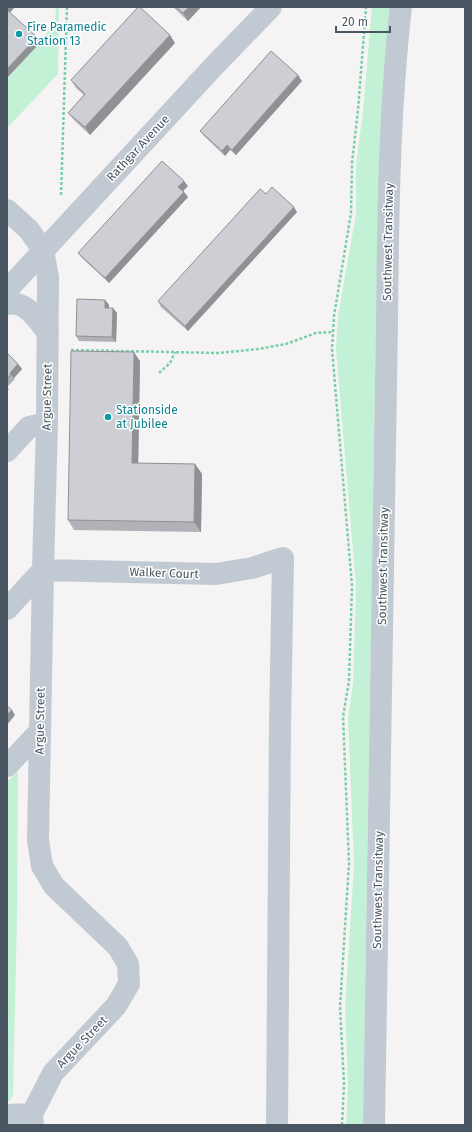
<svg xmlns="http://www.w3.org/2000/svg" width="472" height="1132" font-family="'Fira Sans',sans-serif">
	<rect width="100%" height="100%" fill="#f5f3f3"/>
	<path fill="#c3f1d5" d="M56 7H59L58 74 7 128V78L40 43 42 38 55 24Z
		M372 7H391L387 45 378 204 363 1125H346L348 1085 345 1007 354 864 348 718 353 683 356 587 336 349 338 316 356 214V164L363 112Z
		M18 771 17 918 13 1096 7 1103V782Z"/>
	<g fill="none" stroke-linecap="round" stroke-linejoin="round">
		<path stroke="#7ad0a6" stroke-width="2.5" stroke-dasharray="3 2" stroke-linecap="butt" d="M61 195 67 7
			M71 350 219 353 258 349 286 344 316 333 333 332
			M159 373 170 363 175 352
			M342 1125 344 1084 340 1007 349 863 343 717 349 681 352 586 332 349 334 316 351 213 352 163 358 110 366 7"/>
		<path stroke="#c1cad2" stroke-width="22" d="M7 210 29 230 43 250 48 277 47 423 43 570 38 840 42 866 54 886 118 947 128 964 129 984 116 1006 53 1073 32 1114 33 1125
			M7 290 214 66 271 7
			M7 304C26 300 38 320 48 333
			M7 451 29 427 47 423
			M7 609 43 570 216 574 252 568 283 558 280 724 277 1125
			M7 766 40 731
			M7 1115 32 1114
			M374 1125 387 322C388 217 389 111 401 7"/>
	</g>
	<path fill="#b0b2b7" d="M173 7H201L188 21Z
		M175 43 90 135 74 120 68 113 84 95 76 88 71 80Z
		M302 81 236 155 230 150 225 156 204 136 200 131Z
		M188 186 183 191 188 197 109 283 82 258 78 253Z
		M266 194 297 212 188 331 161 307 158 301Z
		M105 300 109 305V308L117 313 116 342 79 341 76 336Z
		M7 353 18 364 22 369 14 378 15 379 7 387 9 389 7 391Z
		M140 361 138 463 195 464 202 474 201 532 74 530 68 520Z"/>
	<path fill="#909195" d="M7 7H15L9 14 7 11Z
		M189 7H201L188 21 183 13Z
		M170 35 175 43 90 135 85 127Z
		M37 37 40 43 7 78V69Z
		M298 75 302 81 236 155 232 150Z
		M227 145 230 150 225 156 222 151Z
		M184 181 188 186 182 192 178 187Z
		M184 192 188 197 109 283 105 278Z
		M294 207 297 212 188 331 185 326Z
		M105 300 109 305V313L105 308Z
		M113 308 117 313 116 342 112 337Z
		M134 352 140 361 138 473 132 463Z
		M18 364 22 369 14 378 10 373Z
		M195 464 202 474 201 532 194 522Z
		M12 710 15 715 7 725V715Z"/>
	<path fill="#cdcfd5" stroke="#909195" d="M138 7H140L170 35 85 127 68 113 85 94 71 80Z
		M176 7H189L183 13Z
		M7 10 37 37 7 69Z
		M271 51 298 75 232 150 227 145 222 151 200 131Z
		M162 161 184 181 178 187 184 192 105 278 78 253Z
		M272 187 294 207 185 326 158 301 260 189 266 194Z
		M77 299 105 300V308H113L112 337 76 336Z
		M71 351 134 352 132 463 195 464 194 522 68 520Z
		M7 353 18 364 10 373 11 374 7 379Z
		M7 706 12 710 7 715Z"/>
	<g fill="#0f9aa8" stroke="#fff" stroke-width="1.5">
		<circle cx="19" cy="34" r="4"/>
		<circle cx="108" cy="417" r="4"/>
	</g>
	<g text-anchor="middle" stroke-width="3" stroke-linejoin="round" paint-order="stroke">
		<g font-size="12" fill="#0d838f" stroke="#fff" text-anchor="start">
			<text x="27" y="31">Fire Paramedic<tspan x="27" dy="14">Station 13</tspan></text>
			<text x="116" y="414">Stationside<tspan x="116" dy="14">at Jubilee</tspan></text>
		</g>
		<g font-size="12" fill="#4a5661" stroke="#fff">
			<text transform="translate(138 148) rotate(-47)" y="4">Rathgar Avenue</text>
			<text transform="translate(388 242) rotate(-89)" y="4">Southwest Transitway</text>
			<text transform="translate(47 397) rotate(-89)" y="4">Argue Street</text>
			<text transform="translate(383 566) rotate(-89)" y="4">Southwest Transitway</text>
			<text transform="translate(164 573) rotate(2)" y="4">Walker Court</text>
			<text transform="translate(40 721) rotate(-89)" y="4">Argue Street</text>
			<text transform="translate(378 890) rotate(-89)" y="4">Southwest Transitway</text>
			<text transform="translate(82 1042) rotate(-46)" y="4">Argue Street</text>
		</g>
	</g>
	<rect width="472" height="1132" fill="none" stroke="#4a5661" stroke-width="16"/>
	<path d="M336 26v6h54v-6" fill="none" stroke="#4a5661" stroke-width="2"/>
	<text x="342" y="26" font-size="12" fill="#4a5661" stroke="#ffffff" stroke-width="3" paint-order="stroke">20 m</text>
</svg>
